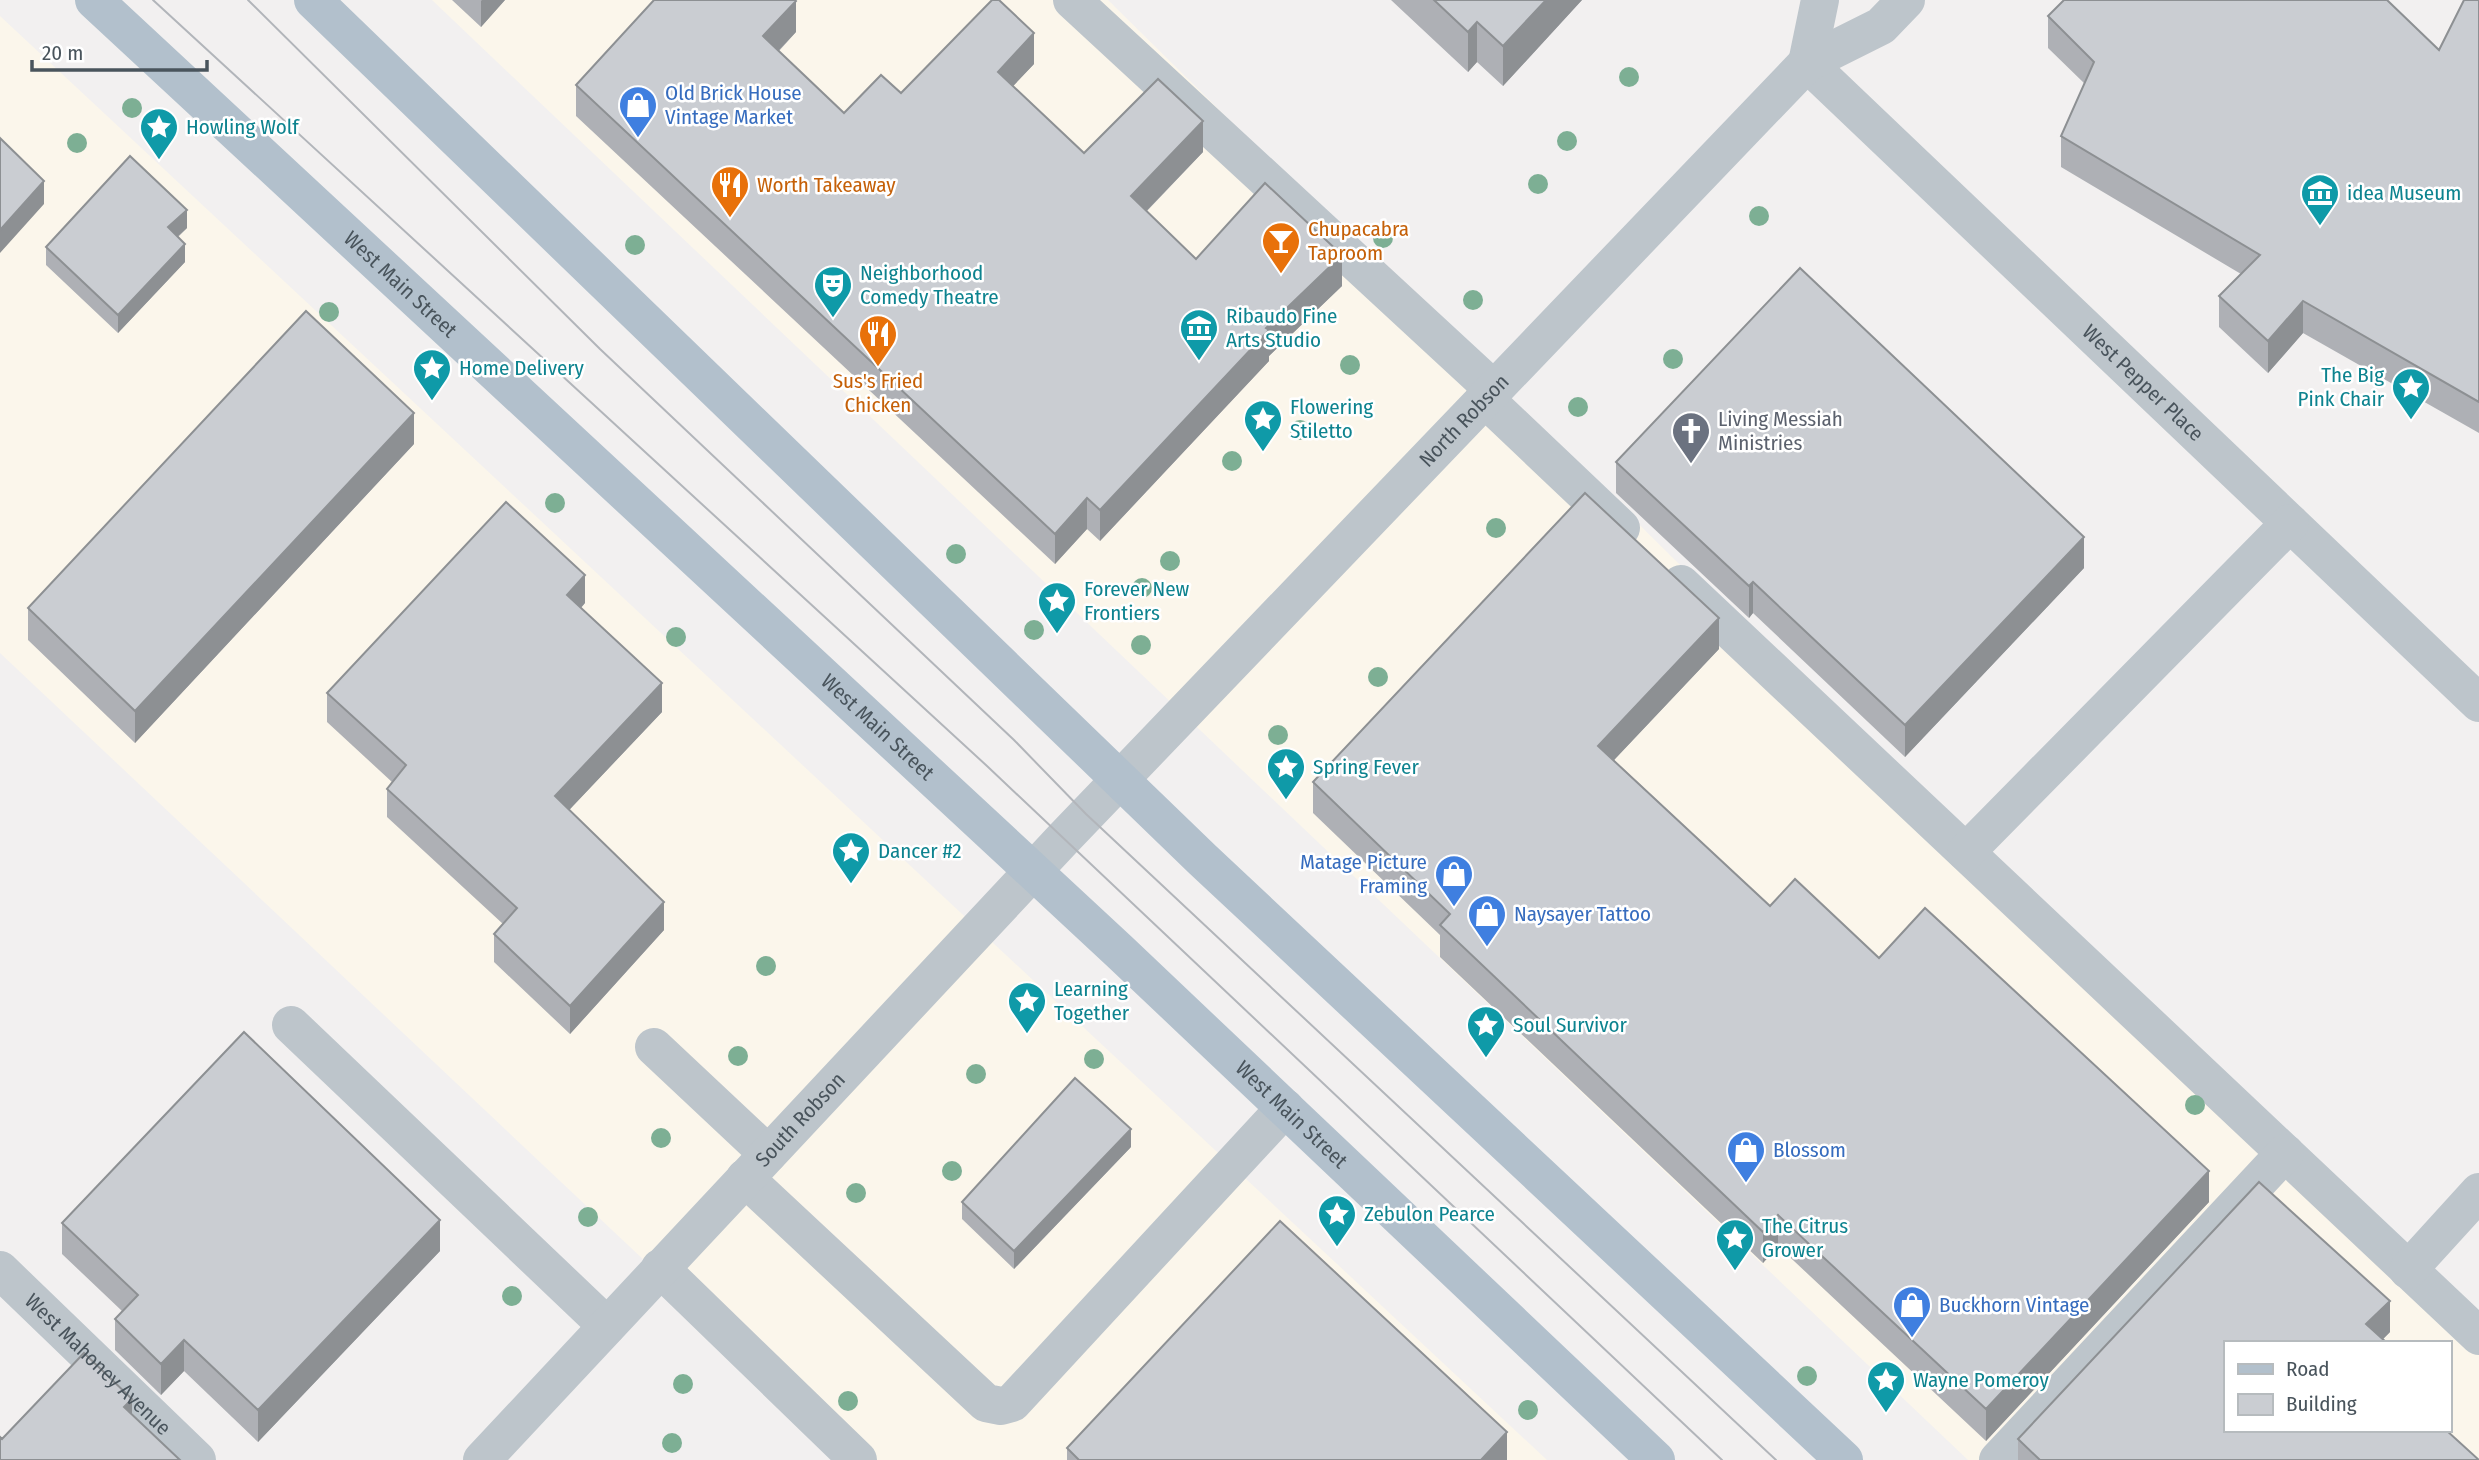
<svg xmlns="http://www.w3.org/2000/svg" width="2479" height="1460" font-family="'Fira Sans Condensed',sans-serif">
	<rect width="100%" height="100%" fill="#f2f0f0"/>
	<path fill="#fbf6eb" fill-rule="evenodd" d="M432 0H1108L2479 1354V1460H1968ZM2225 1343H2449V1430H2225Z
		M0 16 1547 1460H856L0 653Z"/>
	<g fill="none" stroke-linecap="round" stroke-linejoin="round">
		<g stroke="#bdc5cb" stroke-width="38">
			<path d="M1072 0 1493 389"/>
			<path id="s1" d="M1807 63 2479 703"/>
			<path d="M1807 63 1820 0"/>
			<path d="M1484 398 1621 528"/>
			<path d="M1681 584 2479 1336"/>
			<path d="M1966 852 2290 523"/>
			<path d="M291 1025 607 1326"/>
			<path d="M654 1047 768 1154"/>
			<path d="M745 1178 986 1403 1001 1406 1012 1403 1285 1108"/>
			<path d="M660 1268 858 1460"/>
			<path id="s2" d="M0 1270 197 1460"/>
			<path d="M2408 1270 2479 1192"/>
			<path id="s3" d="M482 1460 1063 839 1807 63 1881 26 1906 0"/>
			<path d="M1998 1460 2285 1153"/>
		</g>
		<g stroke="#b2c0cc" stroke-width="38">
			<path id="s4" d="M94 0 1119 951 1656 1460"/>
			<path d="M313 0 1203 860 1844 1460"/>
		</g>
		<path stroke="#b2b5ba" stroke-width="2" d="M153 0 987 766 1722 1460
			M248 0 600 349 1014 740 1086 814 1776 1460"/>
	</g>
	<g fill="#7daf94">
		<circle cx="1629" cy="77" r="10"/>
		<circle cx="132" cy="108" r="10"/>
		<circle cx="1567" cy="141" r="10"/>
		<circle cx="77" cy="143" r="10"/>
		<circle cx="1538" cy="184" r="10"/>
		<circle cx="1759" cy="216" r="10"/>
		<circle cx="1383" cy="238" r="10"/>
		<circle cx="635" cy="245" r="10"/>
		<circle cx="1473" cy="300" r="10"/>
		<circle cx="329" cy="312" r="10"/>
		<circle cx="1673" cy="359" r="10"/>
		<circle cx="1350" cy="365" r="10"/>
		<circle cx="1578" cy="407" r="10"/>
		<circle cx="1300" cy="430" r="10"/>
		<circle cx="1232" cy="461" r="10"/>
		<circle cx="555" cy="503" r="10"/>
		<circle cx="1496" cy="528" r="10"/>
		<circle cx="956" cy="554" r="10"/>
		<circle cx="1170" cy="561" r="10"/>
		<circle cx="1142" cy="588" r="10"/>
		<circle cx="1034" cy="630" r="10"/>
		<circle cx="676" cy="637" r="10"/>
		<circle cx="1141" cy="645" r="10"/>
		<circle cx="1378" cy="677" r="10"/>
		<circle cx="1278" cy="735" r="10"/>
		<circle cx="766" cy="966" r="10"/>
		<circle cx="738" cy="1056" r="10"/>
		<circle cx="1094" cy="1059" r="10"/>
		<circle cx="976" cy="1074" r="10"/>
		<circle cx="2195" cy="1105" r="10"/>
		<circle cx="661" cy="1138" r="10"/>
		<circle cx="952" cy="1171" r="10"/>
		<circle cx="856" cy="1193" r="10"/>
		<circle cx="588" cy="1217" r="10"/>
		<circle cx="512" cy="1296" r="10"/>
		<circle cx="1807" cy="1376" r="10"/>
		<circle cx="683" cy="1384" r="10"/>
		<circle cx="848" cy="1401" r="10"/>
		<circle cx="1528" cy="1410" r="10"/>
		<circle cx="672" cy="1443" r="10"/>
	</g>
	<path fill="#aeb0b5" d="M452 0H505L481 27Z
		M1391 0H1582L1503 86 1477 62 1468 72Z
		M2479 0V433L2303 333 2268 373 2219 327V296L2241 274 2061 167V136L2085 84 2048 48V16L2439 50Z
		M796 32 779 51 844 113 901 93 1034 64 1013 86 1084 153 1203 152 1147 211 1196 259 1342 286 1269 356V361L1100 541 1087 529 1055 564 576 116V85Z
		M187 228 178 237 185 262 118 333 46 265V247Z
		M414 444 135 743 28 640V608Z
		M1616 462 2084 568 1905 757 1753 613 1749 618 1616 493Z
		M585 603 581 608 662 712 569 810 664 930 570 1034 494 962V934L503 924 387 817V789L392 782 327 722V693Z
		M1719 649 1614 760 1770 906 1879 958 2209 1202 1986 1441 1778 1246 1763 1263 1440 957V935L1313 813V782Z
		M1131 1147 1014 1269 962 1219V1202Z
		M2259 1182 2390 1301V1332L2383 1339 2387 1343H2225V1430H2446L2479 1460H2018V1439Z
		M62 1223 440 1251 258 1442 184 1371 161 1395 115 1350V1319L122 1311 62 1254Z
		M1067 1448 1507 1460H1067Z"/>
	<path fill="#8d9093" d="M482 0H505L481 27V1Z
		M1546 0H1582L1503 86V46Z
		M796 1V32L763 67V36Z
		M1477 22V62L1468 72V32Z
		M1034 33V64L998 102V72Z
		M1203 121V152L1131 227V196Z
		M44 181V204L0 253V230Z
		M187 210V228L168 245V227Z
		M185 244V262L118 333V315Z
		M1342 255V286L1269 356V361L1100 541V510L1266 328Z
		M2303 301V333L2268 373V341Z
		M414 413V444L135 743V711Z
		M1087 498V529L1055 564V534Z
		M2084 537V568L1905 757V725Z
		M585 575V603L567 623V595Z
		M1753 582V613L1749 618V586Z
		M1719 618V649L1598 777V746Z
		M662 683V712L555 825V796Z
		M664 902V930L570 1034V1006Z
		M1131 1129V1147L1014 1269V1251Z
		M2209 1171V1202L1986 1441V1409Z
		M1778 1215V1246L1763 1263V1232Z
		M440 1220V1251L258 1442V1410Z
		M2390 1301V1332L2379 1343 2366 1324Z
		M184 1340V1371L161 1395V1364Z
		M132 1399V1427L124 1407Z
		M1507 1432V1460H1481Z"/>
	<path fill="#cacdd2" stroke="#8d9093" stroke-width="2" d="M654 0H795L796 1 763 36 844 113 881 75 901 93 992 0H999L1034 33 998 72 1084 153 1158 79 1203 121 1131 196 1196 259 1265 183 1342 255 1266 328 1269 330 1100 510 1087 498 1055 534 576 85Z
		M1434 0H1546L1503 46 1477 22 1468 32Z
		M2064 0H2387L2439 50 2464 0H2479V402L2303 301 2268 341 2219 296 2260 255 2061 136 2094 62 2048 16Z
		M0 138 44 181 0 230Z
		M130 156 187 210 168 227 185 244 118 315 46 247Z
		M1800 268 2084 537 1905 725 1753 582 1749 586 1616 462Z
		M306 311 414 413 135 711 28 608Z
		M1585 493 1719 618 1598 746 1770 906 1795 879 1879 958 1925 908 2209 1171 1986 1409 1778 1215 1763 1232 1440 925 1450 914 1313 782Z
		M506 502 585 575 567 595 662 683 555 796 664 902 570 1006 494 934 517 908 387 789 406 765 327 693Z
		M244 1032 440 1220 258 1410 184 1340 161 1364 115 1319 138 1295 62 1223Z
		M1075 1078 1131 1129 1014 1251 962 1202Z
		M2259 1182 2390 1301 2366 1324 2387 1343H2225V1430H2446L2479 1460H2040L2018 1439Z
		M1280 1221 1507 1432 1481 1460H1079L1067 1448Z
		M84 1353 132 1399 124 1407 180 1460H0V1437L2 1439Z"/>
	<defs>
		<symbol id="shop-pin" viewBox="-11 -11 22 30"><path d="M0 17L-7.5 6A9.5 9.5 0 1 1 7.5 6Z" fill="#3f7fe0" stroke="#fff"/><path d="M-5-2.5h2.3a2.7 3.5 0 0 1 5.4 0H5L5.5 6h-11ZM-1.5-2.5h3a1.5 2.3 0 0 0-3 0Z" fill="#fff"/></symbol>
		<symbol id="sight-pin" viewBox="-11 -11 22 30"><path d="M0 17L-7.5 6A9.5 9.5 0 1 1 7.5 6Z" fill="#0f9aa8" stroke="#fff"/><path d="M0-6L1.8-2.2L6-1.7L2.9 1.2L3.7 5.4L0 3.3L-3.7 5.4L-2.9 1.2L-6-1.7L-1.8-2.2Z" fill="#fff"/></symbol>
		<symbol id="restaurant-pin" viewBox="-11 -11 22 30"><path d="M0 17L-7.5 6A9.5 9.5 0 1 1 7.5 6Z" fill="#e8710a" stroke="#fff"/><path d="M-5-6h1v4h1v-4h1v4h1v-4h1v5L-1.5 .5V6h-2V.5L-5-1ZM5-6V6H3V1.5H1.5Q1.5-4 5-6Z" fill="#fff"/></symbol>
		<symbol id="museum-pin" viewBox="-11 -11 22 30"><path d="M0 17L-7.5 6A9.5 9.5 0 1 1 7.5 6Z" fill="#0f9aa8" stroke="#fff"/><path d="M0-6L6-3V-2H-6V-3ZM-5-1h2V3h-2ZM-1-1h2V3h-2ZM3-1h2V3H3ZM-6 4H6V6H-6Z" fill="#fff"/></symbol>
		<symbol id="bar-pin" viewBox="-11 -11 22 30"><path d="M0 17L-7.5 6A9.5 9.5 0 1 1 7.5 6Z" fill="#e8710a" stroke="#fff"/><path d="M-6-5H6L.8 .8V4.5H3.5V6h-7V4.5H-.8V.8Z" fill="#fff"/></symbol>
		<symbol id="theatre-pin" viewBox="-11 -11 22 30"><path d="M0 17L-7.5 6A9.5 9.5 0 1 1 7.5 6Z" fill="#0f9aa8" stroke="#fff"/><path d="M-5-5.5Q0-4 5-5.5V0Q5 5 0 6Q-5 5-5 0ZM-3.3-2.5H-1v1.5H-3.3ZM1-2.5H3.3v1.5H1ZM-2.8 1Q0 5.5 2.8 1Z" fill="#fff"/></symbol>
		<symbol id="church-pin" viewBox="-11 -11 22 30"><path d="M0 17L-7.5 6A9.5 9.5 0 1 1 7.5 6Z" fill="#6b7280" stroke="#fff"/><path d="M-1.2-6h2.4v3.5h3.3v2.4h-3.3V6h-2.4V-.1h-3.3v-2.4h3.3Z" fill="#fff"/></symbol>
	</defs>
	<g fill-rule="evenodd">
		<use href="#shop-pin" x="616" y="83" width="44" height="60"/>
		<use href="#sight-pin" x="137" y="105" width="44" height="60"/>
		<use href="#restaurant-pin" x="708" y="163" width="44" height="60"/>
		<use href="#museum-pin" x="2298" y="171" width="44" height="60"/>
		<use href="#bar-pin" x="1259" y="219" width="44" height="60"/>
		<use href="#theatre-pin" x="811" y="263" width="44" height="60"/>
		<use href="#museum-pin" x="1177" y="306" width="44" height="60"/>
		<use href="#restaurant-pin" x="856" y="312" width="44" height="60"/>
		<use href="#sight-pin" x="410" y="346" width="44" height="60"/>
		<use href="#sight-pin" x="2389" y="365" width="44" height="60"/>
		<use href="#sight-pin" x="1241" y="397" width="44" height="60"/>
		<use href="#church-pin" x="1669" y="409" width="44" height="60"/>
		<use href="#sight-pin" x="1035" y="579" width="44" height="60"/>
		<use href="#sight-pin" x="1264" y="745" width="44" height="60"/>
		<use href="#sight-pin" x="829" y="829" width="44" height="60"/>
		<use href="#shop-pin" x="1432" y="852" width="44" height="60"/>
		<use href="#shop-pin" x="1465" y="892" width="44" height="60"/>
		<use href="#sight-pin" x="1005" y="979" width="44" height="60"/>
		<use href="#sight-pin" x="1464" y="1003" width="44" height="60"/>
		<use href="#shop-pin" x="1724" y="1128" width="44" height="60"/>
		<use href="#sight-pin" x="1315" y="1192" width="44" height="60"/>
		<use href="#sight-pin" x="1713" y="1216" width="44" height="60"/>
		<use href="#shop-pin" x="1890" y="1283" width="44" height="60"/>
		<use href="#sight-pin" x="1864" y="1358" width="44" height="60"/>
	</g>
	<g text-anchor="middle" stroke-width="5" stroke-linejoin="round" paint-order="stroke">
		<g font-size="21" fill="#366cbe" stroke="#fff" text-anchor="start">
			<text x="665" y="100">Old Brick House<tspan x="665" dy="24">Vintage Market</tspan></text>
			<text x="1427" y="869" text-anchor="end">Matage Picture<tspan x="1427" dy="24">Framing</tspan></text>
			<text x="1514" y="921">Naysayer Tattoo</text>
			<text x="1773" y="1157">Blossom</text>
			<text x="1939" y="1312">Buckhorn Vintage</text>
		</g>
		<g font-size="21" fill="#0d838f" stroke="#fff" text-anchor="start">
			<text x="186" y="134">Howling Wolf</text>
			<text x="2347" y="200">idea Museum</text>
			<text x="860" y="280">Neighborhood<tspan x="860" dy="24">Comedy Theatre</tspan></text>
			<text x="1226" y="323">Ribaudo Fine<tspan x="1226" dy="24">Arts Studio</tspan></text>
			<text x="459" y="375">Home Delivery</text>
			<text x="2384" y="382" text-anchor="end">The Big<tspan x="2384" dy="24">Pink Chair</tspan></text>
			<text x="1290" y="414">Flowering<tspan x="1290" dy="24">Stiletto</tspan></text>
			<text x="1084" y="596">Forever New<tspan x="1084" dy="24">Frontiers</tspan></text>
			<text x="1313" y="774">Spring Fever</text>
			<text x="878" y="858">Dancer #2</text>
			<text x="1054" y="996">Learning<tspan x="1054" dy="24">Together</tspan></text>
			<text x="1513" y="1032">Soul Survivor</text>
			<text x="1364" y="1221">Zebulon Pearce</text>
			<text x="1762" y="1233">The Citrus<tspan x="1762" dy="24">Grower</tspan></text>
			<text x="1913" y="1387">Wayne Pomeroy</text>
		</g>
		<g font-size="21" fill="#c56008" stroke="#fff" text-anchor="start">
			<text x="757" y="192">Worth Takeaway</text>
			<text x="1308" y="236">Chupacabra<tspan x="1308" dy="24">Taproom</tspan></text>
			<text x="878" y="388" text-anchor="middle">Sus's Fried<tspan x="878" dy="24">Chicken</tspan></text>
		</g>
		<g font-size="21" fill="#49545c" stroke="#fff">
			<text dy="7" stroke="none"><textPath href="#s4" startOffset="418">West Main Street</textPath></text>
			<text dy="7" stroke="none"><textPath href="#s1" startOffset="464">West Pepper Place</textPath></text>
			<text dy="7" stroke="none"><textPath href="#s3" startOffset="1430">North Robson</textPath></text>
			<text dy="7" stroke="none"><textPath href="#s4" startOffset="1069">West Main Street</textPath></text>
			<text dy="7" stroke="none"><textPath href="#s4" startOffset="1636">West Main Street</textPath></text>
			<text dy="7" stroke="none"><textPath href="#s3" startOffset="466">South Robson</textPath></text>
			<text dy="7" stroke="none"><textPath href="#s2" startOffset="136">West Mahoney Avenue</textPath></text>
		</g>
		<g font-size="21" fill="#5b616d" stroke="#fff" text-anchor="start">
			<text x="1718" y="426">Living Messiah<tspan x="1718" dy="24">Ministries</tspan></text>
		</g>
	</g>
	<rect x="2224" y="1341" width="228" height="91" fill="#ffffff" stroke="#b6bbbe" stroke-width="2"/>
	<rect x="2238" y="1364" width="35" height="10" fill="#b2c0cc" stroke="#b6bbbe" stroke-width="2"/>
	<text x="2286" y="1376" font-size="21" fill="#49545c">Road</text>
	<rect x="2238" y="1394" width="35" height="21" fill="#cacdd2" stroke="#b6bbbe" stroke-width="2"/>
	<text x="2286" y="1411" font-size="21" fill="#49545c">Building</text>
	<path d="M32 60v10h175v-10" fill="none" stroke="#49545c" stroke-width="3.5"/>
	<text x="42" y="60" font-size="21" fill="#49545c" stroke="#ffffff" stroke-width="5" paint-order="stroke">20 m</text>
</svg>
